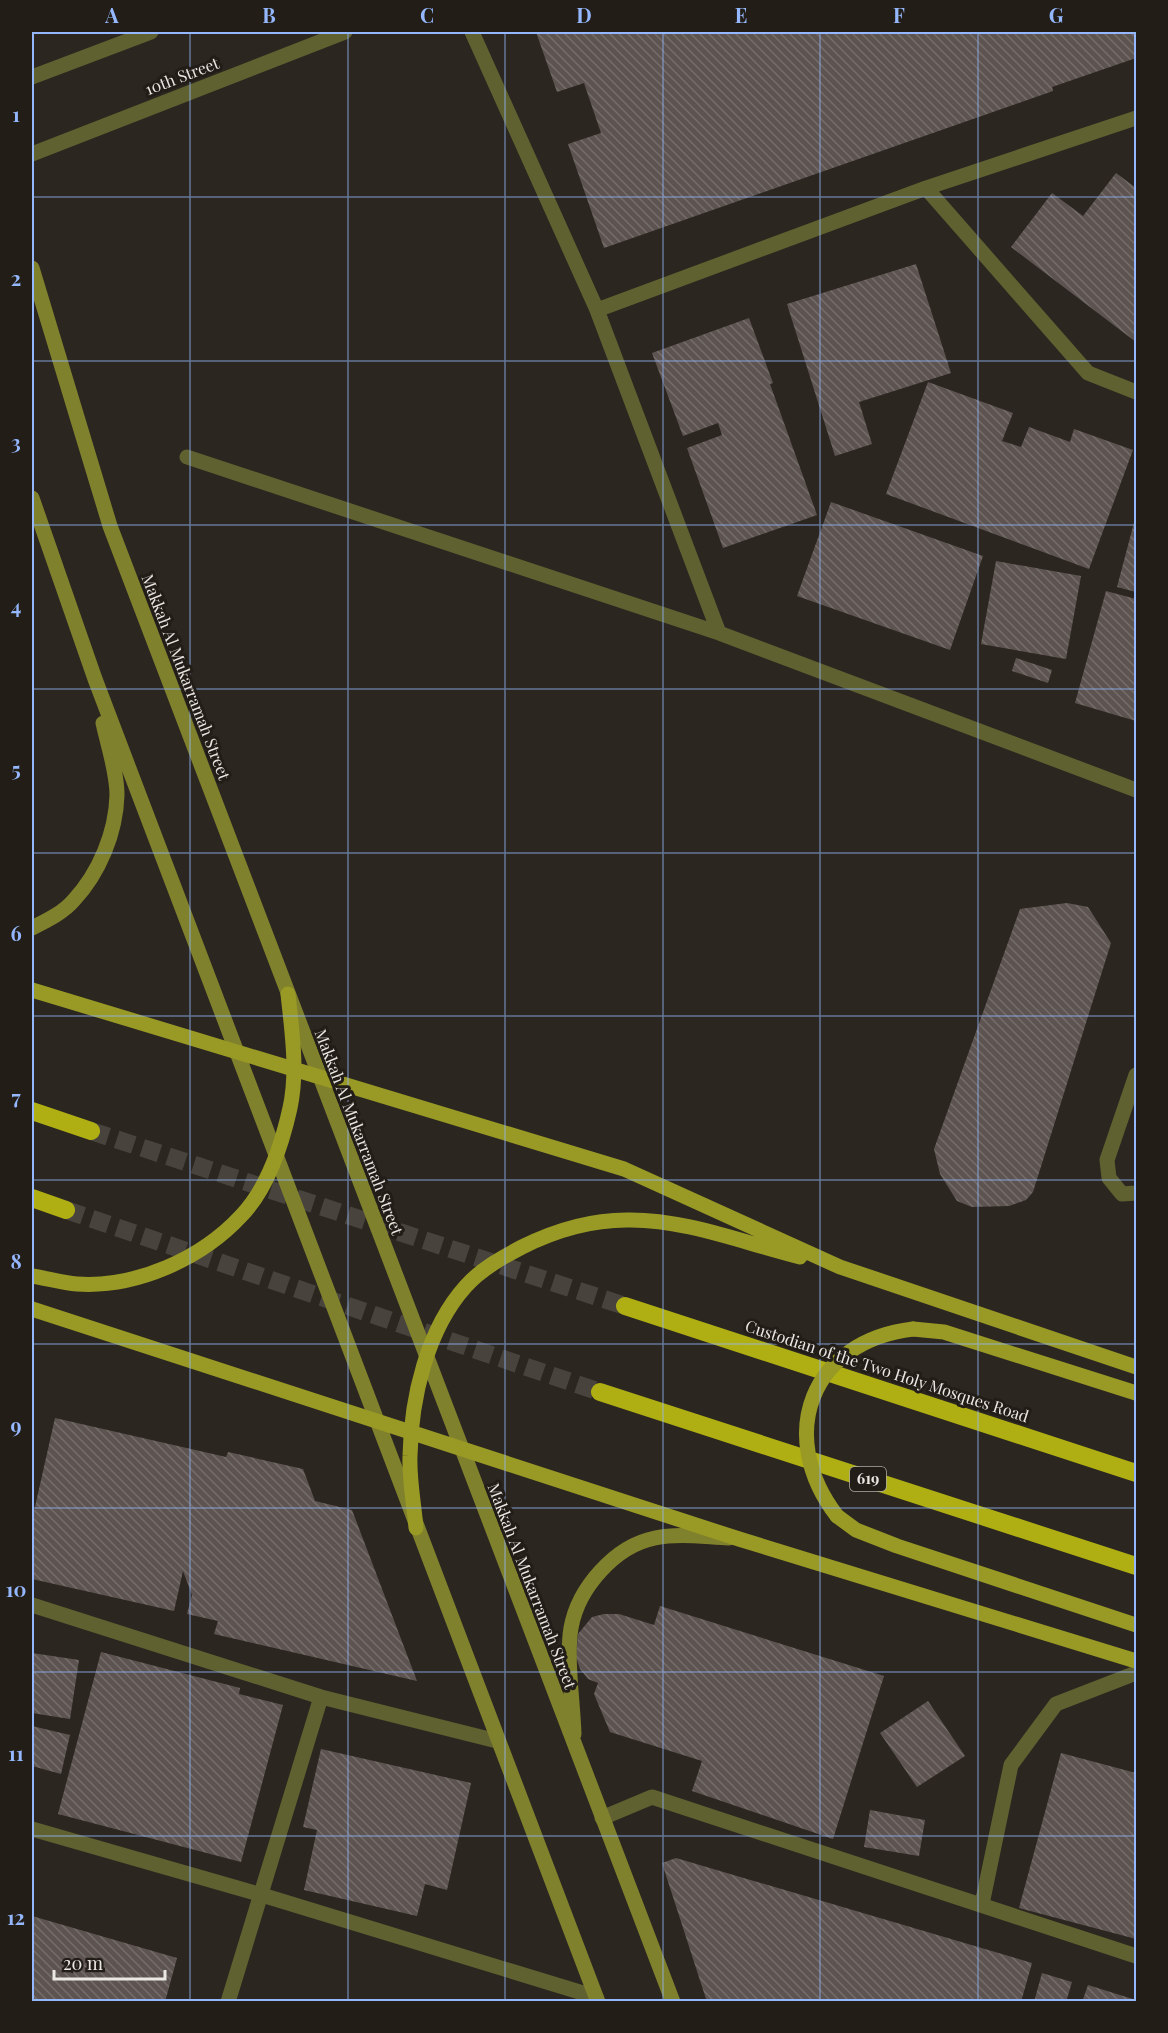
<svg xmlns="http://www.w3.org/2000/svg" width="1168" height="2033" font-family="'Playfair Display',serif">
	<defs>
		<pattern id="building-back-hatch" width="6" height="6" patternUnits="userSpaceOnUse" patternTransform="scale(1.5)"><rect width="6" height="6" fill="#5d5451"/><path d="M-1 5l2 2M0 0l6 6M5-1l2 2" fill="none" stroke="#746d6a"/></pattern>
	</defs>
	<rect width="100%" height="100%" fill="#2b2720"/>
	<path fill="url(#building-back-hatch)" d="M536 32H1136V58L1052 87 1053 91 604 248 568 144 601 133 584 83 557 92Z
		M1116 173 1136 188V342L1011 247 1052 193 1083 216Z
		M916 264 951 373 859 402 872 444 835 456 787 304Z
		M749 318 773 383 770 384 817 515 723 548 687 448 722 435 718 423 683 436 652 353Z
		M928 382 1013 413 1002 441 1021 447 1029 427 1070 442 1074 429 1133 450 1089 569 886 494Z
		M831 502 983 556 950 650 797 596Z
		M1136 515V592L1117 587Z
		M996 561 1081 576 1066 659 981 644Z
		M1106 591 1136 599V721L1075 703Z
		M1016 658 1052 670 1048 683 1012 671Z
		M1067 903 1088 907 1111 943 1033 1192 1026 1200 1009 1206 972 1207 957 1201 940 1174 934 1149 1020 909Z
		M55 1418 226 1457 228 1452 303 1469 315 1501 352 1510 417 1681 214 1634 218 1621 187 1614 192 1595 183 1571 174 1611 32 1579V1520Z
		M660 1606 884 1676 833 1839 692 1791 702 1761 610 1732 594 1694 598 1683 588 1679 580 1669 576 1657 578 1634 592 1617 604 1614H619L654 1625Z
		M101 1652 240 1688 239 1694 283 1705 241 1862 58 1814Z
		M32 1653 79 1660 70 1719 32 1713Z
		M928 1701 965 1756 917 1787 880 1733Z
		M32 1726 70 1735 61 1774 32 1766Z
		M321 1749 471 1783 447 1890 425 1884 417 1916 304 1890 317 1830 303 1827Z
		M1061 1753 1136 1773V1939L1019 1908Z
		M870 1810 925 1820 919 1856 864 1847Z
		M676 1858 1032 1963 1021 2002H707L662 1863Z
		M32 1916 177 1958 165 2002H32Z
		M1042 1973 1072 1982 1066 2002H1034Z
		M1088 1985 1136 2000V2002H1082Z"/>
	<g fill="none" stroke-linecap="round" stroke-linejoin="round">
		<path stroke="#48443d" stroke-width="18" stroke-dasharray="18 9" stroke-linecap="butt" d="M91 1131 625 1306
			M66 1210 600 1392"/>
		<path stroke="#606130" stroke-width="15" d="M1136 1075 1107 1160 1109 1178 1122 1194 1136 1193"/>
		<path stroke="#606130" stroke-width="15" d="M472 32 597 310 719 633 1136 790
			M926 188 1088 373 1136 392
			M597 310 926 188 1136 118
			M187 457 719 633
			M32 1605 321 1697 497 1741
			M602 1818 652 1797 1136 1956
			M32 1829 262 1895 596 1997
			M982 1904 1011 1765 1056 1704 1136 1673
			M228 2002 321 1697"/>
		<path stroke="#606130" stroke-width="15" d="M32 77 151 32
			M32 154 345 32"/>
		<path stroke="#80812d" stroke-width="15" d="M32 268 110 526 673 2002
			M32 498 95 679 598 2002
			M32 928C46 921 63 913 74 900 99 873 116 833 117 795 117 772 108 746 103 723
			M574 1734C573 1702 566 1659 571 1628 578 1588 615 1546 655 1538 679 1533 704 1537 729 1538"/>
		<path stroke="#999925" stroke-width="15" d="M32 990 624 1169 840 1267 1136 1367
			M32 1276C46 1278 62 1283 77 1284 136 1288 201 1259 241 1216 267 1189 282 1144 290 1108 298 1071 292 1032 288 994
			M32 1309 739 1539 1136 1661
			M913 1329 944 1332 1136 1393
			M837 1516 856 1530 897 1546 1136 1625
			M416 1528C414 1504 409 1479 410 1456 411 1398 427 1329 466 1286 481 1269 503 1257 522 1247 554 1231 591 1220 627 1220 685 1219 744 1243 800 1257"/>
		<path stroke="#afaf13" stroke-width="18" d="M32 1111 91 1131
			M32 1198 66 1210
			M625 1306 1136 1473
			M600 1392 1136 1566"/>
		<path stroke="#999925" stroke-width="15" d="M837 1516C775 1435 811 1341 913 1329"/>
	</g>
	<path fill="none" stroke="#94b7fd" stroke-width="1.5" stroke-opacity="0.55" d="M190 32V2002M348 32V2002M505 32V2002M663 32V2002M820 32V2002M978 32V2002M32 197H1136M32 361H1136M32 525H1136M32 689H1136M32 853H1136M32 1016H1136M32 1180H1136M32 1344H1136M32 1508H1136M32 1672H1136M32 1836H1136"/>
	<g text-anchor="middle" stroke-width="6" stroke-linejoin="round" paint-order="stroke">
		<rect fill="#221d17" stroke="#afaba6" stroke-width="1.5" x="850" y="1467" width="36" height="24" rx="4.5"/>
		<g font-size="15" font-weight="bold" fill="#ebe8e4">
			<text x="868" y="1484">619</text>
		</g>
		<g font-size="16" fill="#ebe8e4" stroke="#221d17">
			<text transform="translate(182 76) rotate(-21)" y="6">10th Street</text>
			<text transform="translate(186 677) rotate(69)" y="6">Makkah Al Mukarramah Street</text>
			<text transform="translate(359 1132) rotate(69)" y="6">Makkah Al Mukarramah Street</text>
			<text transform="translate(887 1371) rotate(18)" y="6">Custodian of the Two Holy Mosques Road</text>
			<text transform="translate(532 1586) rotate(69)" y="6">Makkah Al Mukarramah Street</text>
		</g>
	</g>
	<rect width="1168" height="2033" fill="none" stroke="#221d17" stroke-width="66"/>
	<path d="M54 1970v9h111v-9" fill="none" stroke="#ebe8e4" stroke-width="3"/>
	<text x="63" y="1970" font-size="18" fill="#ebe8e4" stroke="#221d17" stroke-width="4.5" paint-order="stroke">20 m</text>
	<rect x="33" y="33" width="1102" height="1967" fill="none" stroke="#94b7fd" stroke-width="2"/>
	<g font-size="20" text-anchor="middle" font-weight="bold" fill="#94b7fd">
		<text x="112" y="23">A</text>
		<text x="269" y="23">B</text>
		<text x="427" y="23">C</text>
		<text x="584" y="23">D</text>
		<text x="741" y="23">E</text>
		<text x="899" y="23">F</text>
		<text x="1056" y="23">G</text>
		<text x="16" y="122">1</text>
		<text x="16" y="286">2</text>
		<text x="16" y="450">3</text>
		<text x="16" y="614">4</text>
		<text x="16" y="777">5</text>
		<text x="16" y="941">6</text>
		<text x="16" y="1105">7</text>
		<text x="16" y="1269">8</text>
		<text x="16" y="1433">9</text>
		<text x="16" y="1597">10</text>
		<text x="16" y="1761">11</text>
		<text x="16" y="1925">12</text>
	</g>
</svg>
